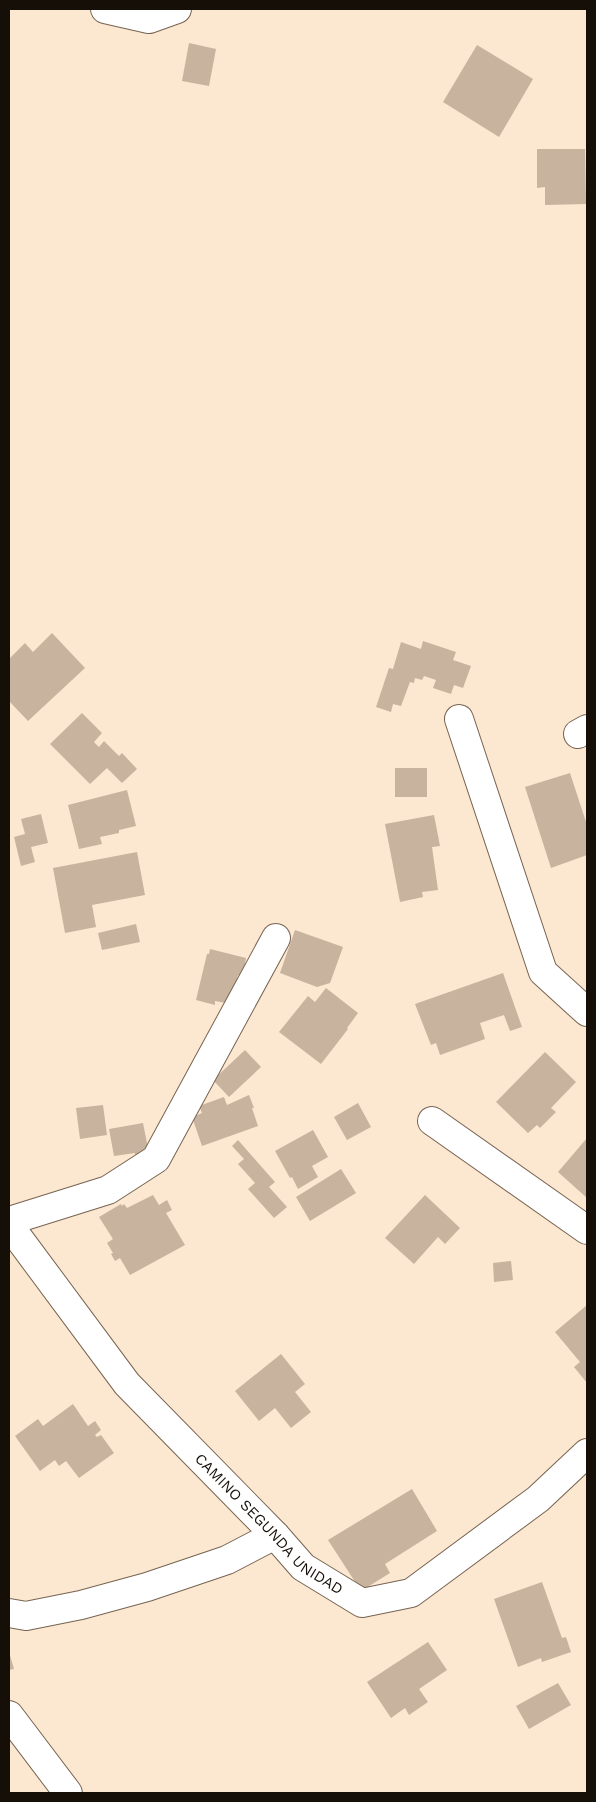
<svg xmlns="http://www.w3.org/2000/svg" width="596" height="1802" font-family="'Work Sans',sans-serif">
	<rect width="100%" height="100%" fill="#fce7d1"/>
	<path fill="#c7b39e" d="M189 43 216 49 209 86 182 81Z
		M477 45 533 79 499 137 443 102Z
		M537 149H585L586 204 545 205V187L537 188Z
		M52 633 85 668 28 721 9 701V659L25 643 33 652Z
		M423 641 456 652 453 660 471 666 463 688 454 685 451 694 433 688 436 680 424 676 422 680 415 678 414 683 410 682 401 706 393 704 391 712 376 707 389 668 393 669 401 642 421 649Z
		M82 713 102 733 94 742 99 747 104 741 119 756 122 753 137 769 122 783 107 768 90 784 50 744Z
		M395 768H427V797H395Z
		M570 773 587 825V855L551 868 525 787Z
		M127 790 136 826 119 830V833L100 837 102 844 79 849 68 805Z
		M41 814 48 843 31 847 35 862 21 866 14 837 25 834 21 819Z
		M434 815 440 846 432 847 438 890 422 892 423 897 400 902 385 824Z
		M137 852 145 895 92 905 96 927 65 933 53 868Z
		M136 924 140 942 102 950 98 933Z
		M295 930 343 947 330 983 317 987 280 973Z
		M210 949 246 958 243 976 238 975 231 1004 215 1001V1005L196 1000 207 954H209Z
		M503 973 522 1027 510 1031 504 1015 480 1023 485 1039 440 1055 436 1043 431 1045 415 1004Z
		M326 988 358 1013 347 1028 348 1029 321 1064 279 1032 308 996 315 1002Z
		M245 1050 261 1067 229 1097 213 1080Z
		M545 1052 576 1082 551 1108 556 1112 540 1128 537 1125 528 1133 496 1102Z
		M249 1095 254 1108H252L258 1126 202 1146 192 1117 202 1113 199 1106 224 1097 227 1105Z
		M358 1103 371 1127 347 1140 334 1117Z
		M103 1105 107 1135 80 1139 76 1108Z
		M143 1123 149 1153 135 1155V1153L114 1156 109 1129Z
		M313 1130 328 1157 312 1166 318 1177 298 1189 292 1177 290 1178 275 1151Z
		M587 1138V1198L558 1172Z
		M238 1140 275 1182 269 1187 287 1207 274 1218 248 1189 255 1183 238 1164 244 1159 232 1146Z
		M341 1169 356 1193 310 1221 296 1197Z
		M153 1195 159 1205 167 1200 172 1210 166 1213 185 1245 130 1275 120 1258 115 1261 111 1254 113 1253 107 1243 113 1239 99 1217 121 1204 122 1206 124 1204 127 1208Z
		M425 1195 460 1228 445 1244 438 1237 414 1264 385 1238Z
		M511 1261 513 1280 494 1282 493 1263Z
		M587 1305V1383L574 1367 580 1362 555 1332Z
		M281 1354 305 1384 295 1392 311 1412 291 1428 275 1408 259 1421 235 1391Z
		M73 1404 88 1426 95 1421 101 1430 95 1435 97 1437 101 1435 114 1453 79 1478 66 1461 59 1466 55 1460 40 1471 15 1436 38 1419 43 1426Z
		M412 1489 437 1531 385 1564 390 1573 361 1591 328 1540Z
		M542 1582 562 1638 566 1637 571 1652 542 1662 541 1658 518 1667 494 1599Z
		M428 1642 447 1670 419 1689 428 1702 409 1715 405 1708 391 1718 367 1682Z
		M9 1652 14 1669 9 1670Z
		M558 1683 571 1705 529 1729 516 1706Z"/>
	<g fill="none" stroke-linecap="round" stroke-linejoin="round">
		<defs>
			<g id="minor">
				<path d="M105 9 149 19 177 9"/>
				<path d="M459 719 543 972 587 1012"/>
				<path d="M578 734 587 729"/>
				<path d="M432 1121 587 1230"/>
				<path d="M9 1221 108 1190 156 1159 276 938"/>
				<path id="s1" d="M9 1225 127 1384 275 1535 303 1567 362 1603 411 1593 538 1499 587 1453"/>
				<path d="M9 1613 26 1616 81 1605 147 1587 227 1560 275 1535"/>
				<path d="M9 1715 68 1793"/>
			</g>
		</defs>
		<use href="#minor" stroke="#766451" stroke-width="30"/>
		<use href="#minor" stroke="#fff" stroke-width="28"/>
	</g>
	<g text-anchor="middle" stroke-width="4.5" stroke-linejoin="round" paint-order="stroke">
		<g font-size="15" fill="#160f08" stroke="#fce7d1">
			<text dy="5" stroke="none"><textPath href="#s1" startOffset="398">CAMINO SEGUNDA UNIDAD</textPath></text>
		</g>
	</g>
	<rect width="596" height="1802" fill="none" stroke="#160f08" stroke-width="20"/>
</svg>
